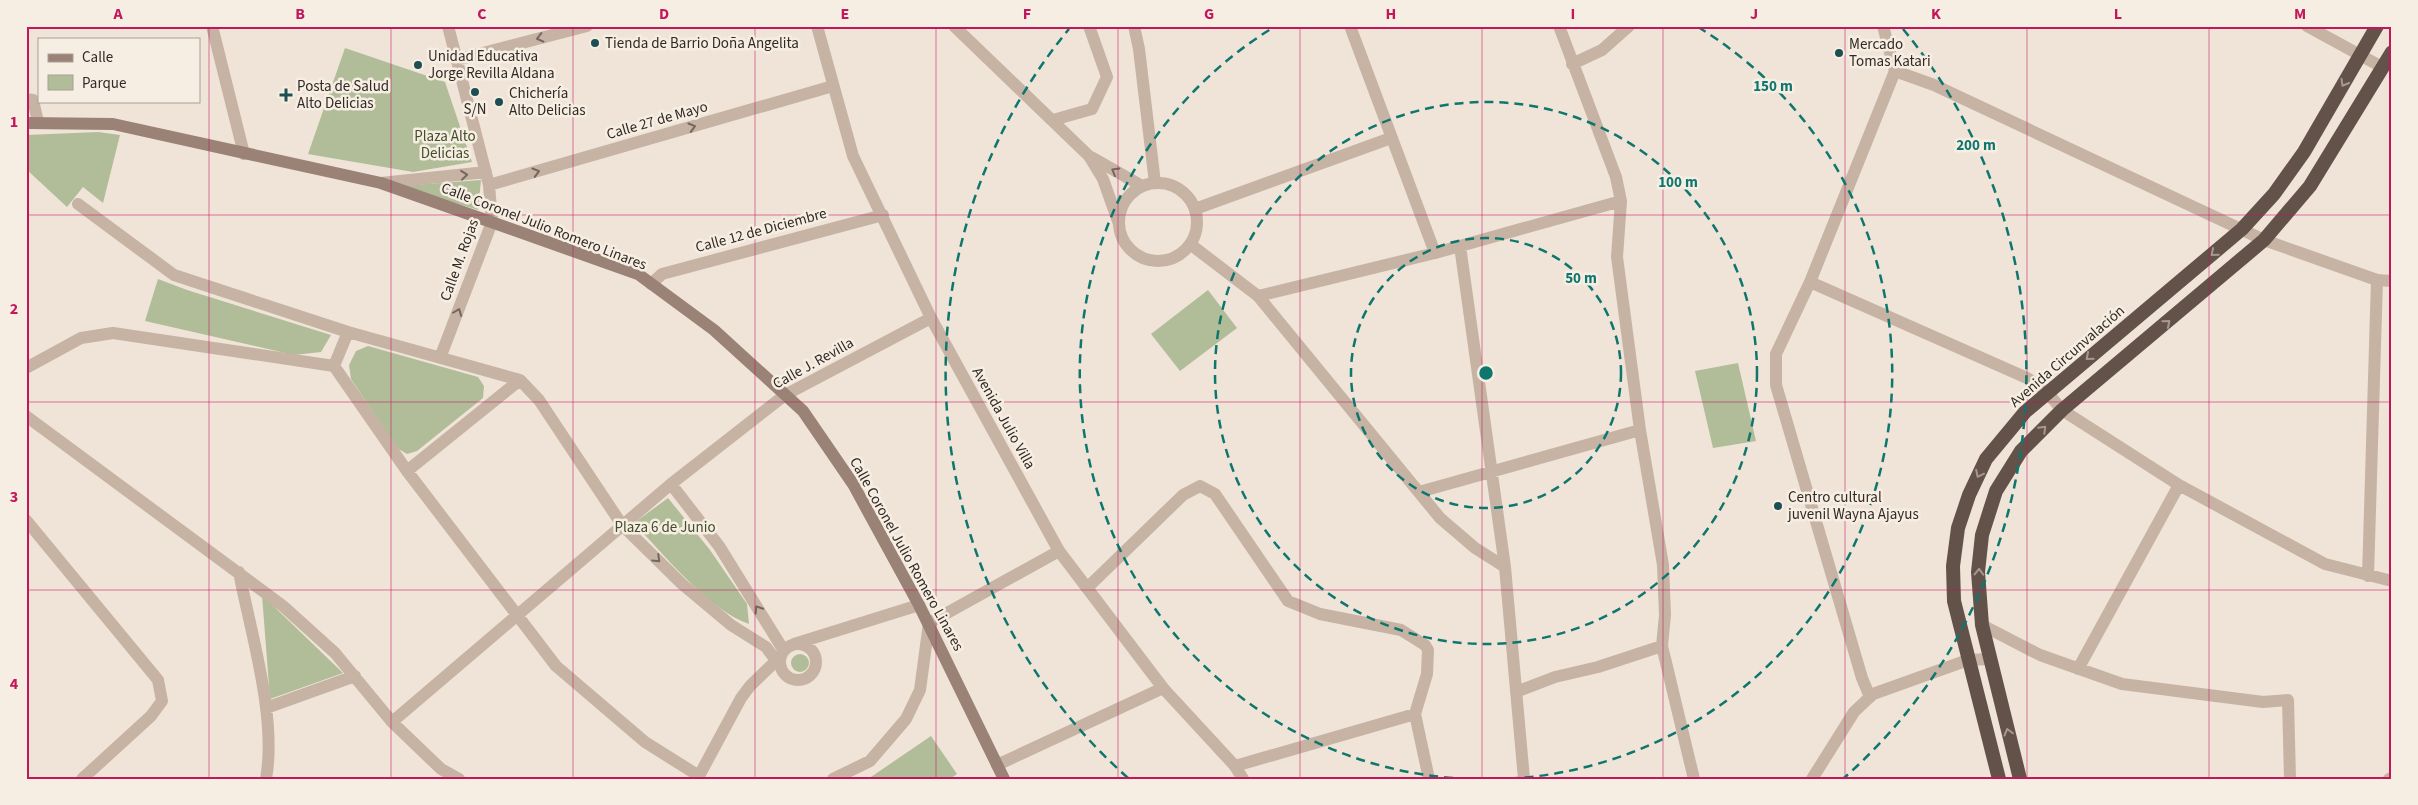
<svg xmlns="http://www.w3.org/2000/svg" width="2418" height="805" font-family="'Source Sans 3',sans-serif">
	<rect width="100%" height="100%" fill="#efe4d7"/>
	<path fill="#b1bd98" d="M345 48 445 82 472 162 413 172 308 154Z
		M98 132 120 135 103 203 83 187 67 207 26 169V135Z
		M481 180 478 210 400 186Z
		M158 279 187 290 331 335 321 352 294 355 145 321Z
		M1208 290 1237 328 1180 371 1151 334Z
		M368 346 478 377 484 386 483 398 417 451 407 454 397 448 351 379 349 365 356 351Z
		M1738 363 1756 441 1713 448 1695 371Z
		M668 498 710 550 747 604 749 624C710 611 663 554 634 523Z
		M262 595 343 673 270 699Z
		M791 663a9 9 0 1 1 18 0a9 9 0 1 1-18 0Z
		M931 736 957 774 950 779H868Z"/>
	<g fill="none" stroke-linecap="round" stroke-linejoin="round">
		<path stroke="#c6b3a4" stroke-width="12" d="M212 26 244 154
			M1134 26 1139 49 1155 183
			M1559 26 1616 177 1621 201 1617 257 1640 430 1663 565 1665 615 1662 646 1694 779
			M2307 26 2382 67
			M456 60 587 26
			M1572 64 1602 50 1629 26
			M26 99 33 100 38 122
			M1053 120 1092 109 1107 77 1089 26
			M381 183 486 172
			M489 185 833 86
			M78 204 174 275 348 332 520 380 539 400 622 525 682 584 731 625 766 647 781 667
			M1460 246 1505 567 1524 779
			M1435 253 1621 201
			M1810 282 2027 378 2047 392 2062 410 2179 485 2325 564 2392 581
			M651 284 662 274 883 215
			M1258 296 1440 518 1475 548 1505 567
			M348 332 334 366 407 471 556 666 645 742 699 776
			M440 358 492 222 489 185 448 26
			M26 368 81 338 113 333 334 366
			M26 416 283 606 335 653 392 722 441 769 459 779
			M407 471 520 380
			M671 484 719 546 784 651
			M1419 492 1640 430
			M26 520 158 680 162 701 151 716 82 779
			M239 572C251 634 277 717 266 779
			M2368 576 2377 280
			M1087 588 1183 495 1200 486 1215 494 1288 601 1320 614 1401 630 1425 645 1428 650 1427 674 1415 714 1429 779
			M1982 625 2040 655 2122 684 2263 702 2288 700 2290 779
			M794 644 919 605
			M780 662a18 18 0 1 1 36 0a18 18 0 1 1-36 0Z
			M1968 660 1989 659
			M2078 669 2179 485
			M1516 692 1555 677 1598 667 1662 646
			M1870 697 1862 678 1776 385V354L1810 282 1895 71
			M266 708 355 676
			M392 722 671 484 785 395 931 318
			M997 765 1163 688
			M1235 766 1415 714
			M699 779V776L741 698 750 686 781 656
			M833 779 870 761 906 719 920 690 929 623 1059 551
			M2389 779 2392 778"/>
		<path stroke="#c6b3a4" stroke-width="12" d="M817 26 853 156 931 318 1059 551 1163 688 1235 766 1243 779
			M954 26 1089 156 1103 179 1119 224
			M1883 26 1895 71 1934 85 2264 240 2377 280 2392 281
			M1091 157 1142 186
			M1119 222a39 39 0 1 1 78 0a39 39 0 1 1-78 0Z
			M1195 209 1391 138
			M1190 244 1258 296 1435 253 1350 26
			M1812 779 1854 712 1873 694 1968 660"/>
		<path stroke="#9a8276" stroke-width="12" d="M26 123 113 124 381 183 638 274 714 330 803 411 853 484 919 605 1004 779"/>
		<path stroke="#63524a" stroke-width="14" d="M1999 779 1954 601 1953 566 1958 528 1969 495 1986 459 2025 412 2242 229 2274 194 2304 152 2377 26
			M2020 779 1982 625 1978 572 1982 535 1996 491 2021 451 2062 410 2264 240 2310 186 2392 52"/>
	</g>
	<defs><path id="oneway-chevron" d="M-2-3.5L2.5 0L-2 3.5" fill="none" stroke-width="1.6" stroke-linecap="round" stroke-linejoin="round" transform="scale(1.25)"/></defs>
	<g stroke="#75675e">
		<use href="#oneway-chevron" transform="translate(540 38) rotate(166)"/>
		<use href="#oneway-chevron" transform="translate(692 127) rotate(-16)"/>
		<use href="#oneway-chevron" transform="translate(1115 171) rotate(-150)"/>
		<use href="#oneway-chevron" transform="translate(536 172) rotate(-16)"/>
		<use href="#oneway-chevron" transform="translate(464 175) rotate(-6)"/>
		<use href="#oneway-chevron" transform="translate(458 312) rotate(-69)"/>
		<use href="#oneway-chevron" transform="translate(657 559) rotate(44)"/>
		<use href="#oneway-chevron" transform="translate(758 609) rotate(-122)"/>
	</g>
	<g stroke="#a6988f">
		<use href="#oneway-chevron" transform="translate(2344 83) rotate(120)"/>
		<use href="#oneway-chevron" transform="translate(2214 253) rotate(140)"/>
		<use href="#oneway-chevron" transform="translate(2167 323) rotate(-40)"/>
		<use href="#oneway-chevron" transform="translate(2089 357) rotate(140)"/>
		<use href="#oneway-chevron" transform="translate(2043 429) rotate(-45)"/>
		<use href="#oneway-chevron" transform="translate(1979 474) rotate(116)"/>
		<use href="#oneway-chevron" transform="translate(1979 572) rotate(-89)"/>
		<use href="#oneway-chevron" transform="translate(2008 732) rotate(-105)"/>
	</g>
	<path fill="none" stroke="#c2185b" stroke-width="1" stroke-opacity="0.55" d="M209 26V779M391 26V779M573 26V779M755 26V779M936 26V779M1118 26V779M1300 26V779M1482 26V779M1663 26V779M1845 26V779M2027 26V779M2209 26V779M26 215H2392M26 402H2392M26 590H2392"/>
	<g fill="none" stroke="#0f766e" stroke-width="2.5" stroke-dasharray="9 6">
		<circle cx="1486" cy="373" r="135"/>
		<circle cx="1486" cy="373" r="271"/>
		<path d="M1468 779A406 406 0 0 1 1274 27M1698 27A406 406 0 0 1 1504 779"/>
		<path d="M1128 778A541 541 0 0 1 1069 29M1903 29A541 541 0 0 1 1844 778"/>
	</g>
	<g fill="#1d4e51" stroke="#f7eee3" stroke-width="2">
		<circle cx="595" cy="43" r="5"/>
		<circle cx="1839" cy="53" r="5"/>
		<circle cx="418" cy="65" r="5"/>
		<circle cx="475" cy="92" r="5"/>
		<path d="M283.5 87.5h5v5h5v5h-5v5h-5v-5h-5v-5h5z"/>
		<circle cx="499" cy="102" r="5"/>
		<circle cx="1778" cy="506" r="5"/>
	</g>
	<g text-anchor="middle" stroke-width="5" stroke-linejoin="round" paint-order="stroke">
		<g font-size="15" fill="#322925" stroke="#f7eee3" text-anchor="start">
			<text x="605" y="48">Tienda de Barrio Doña Angelita</text>
			<text x="1849" y="49">Mercado<tspan x="1849" dy="17">Tomas Katari</tspan></text>
			<text x="428" y="61">Unidad Educativa<tspan x="428" dy="17">Jorge Revilla Aldana</tspan></text>
			<text x="297" y="91">Posta de Salud<tspan x="297" dy="17">Alto Delicias</tspan></text>
			<text x="509" y="98">Chichería<tspan x="509" dy="17">Alto Delicias</tspan></text>
			<text x="475" y="114" text-anchor="middle">S/N</text>
			<text x="1788" y="502">Centro cultural<tspan x="1788" dy="17">juvenil Wayna Ajayus</tspan></text>
		</g>
		<g font-size="15" fill="#322925" stroke="#f7eee3">
			<text transform="translate(657 120) rotate(-16)" y="5">Calle 27 de Mayo</text>
			<text transform="translate(544 226) rotate(21)" y="5">Calle Coronel Julio Romero Linares</text>
			<text transform="translate(761 230) rotate(-15)" y="5">Calle 12 de Diciembre</text>
			<text transform="translate(459 260) rotate(-70)" y="5">Calle M. Rojas</text>
			<text transform="translate(2067 356) rotate(-41)" y="5">Avenida Circunvalación</text>
			<text transform="translate(813 363) rotate(-29)" y="5">Calle J. Revilla</text>
			<text transform="translate(1004 418) rotate(61)" y="5">Avenida Julio Villa</text>
			<text transform="translate(907 554) rotate(61)" y="5">Calle Coronel Julio Romero Linares</text>
		</g>
		<g font-size="15" fill="#424f2a" stroke="#f7eee3">
			<text x="445" y="141">Plaza Alto<tspan x="445" dy="17">Delicias</tspan></text>
			<text x="665" y="532">Plaza 6 de Junio</text>
		</g>
	</g>
	<circle cx="1486" cy="373" r="8" fill="#0f766e" stroke="#f7eee3" stroke-width="2.5"/>
	<g font-size="15" text-anchor="middle" font-weight="bold" fill="#0f766e" stroke="#f7eee3" stroke-width="5" stroke-linejoin="round" paint-order="stroke">
		<text x="1773" y="91">150 m</text>
		<text x="1976" y="150">200 m</text>
		<text x="1678" y="187">100 m</text>
		<text x="1581" y="283">50 m</text>
	</g>
	<rect width="2418" height="805" fill="none" stroke="#f7eee3" stroke-width="55"/>
	<rect x="38" y="38" width="162" height="65" fill="#f7eee3" stroke="#a89f97"/>
	<rect x="48" y="54" width="25" height="8" fill="#9a8276" stroke="#a89f97"/>
	<text x="82" y="62" font-size="15" fill="#322925">Calle</text>
	<rect x="48" y="75" width="25" height="15" fill="#b1bd98" stroke="#a89f97"/>
	<text x="82" y="88" font-size="15" fill="#322925">Parque</text>
	<rect x="28" y="28" width="2362" height="750" fill="none" stroke="#c2185b" stroke-width="2"/>
	<g font-size="16" text-anchor="middle" font-weight="bold" fill="#c2185b">
		<text x="118" y="19">A</text>
		<text x="300" y="19">B</text>
		<text x="482" y="19">C</text>
		<text x="664" y="19">D</text>
		<text x="845" y="19">E</text>
		<text x="1027" y="19">F</text>
		<text x="1209" y="19">G</text>
		<text x="1391" y="19">H</text>
		<text x="1573" y="19">I</text>
		<text x="1754" y="19">J</text>
		<text x="1936" y="19">K</text>
		<text x="2118" y="19">L</text>
		<text x="2300" y="19">M</text>
		<text x="14" y="127">1</text>
		<text x="14" y="314">2</text>
		<text x="14" y="502">3</text>
		<text x="14" y="689">4</text>
	</g>
</svg>
